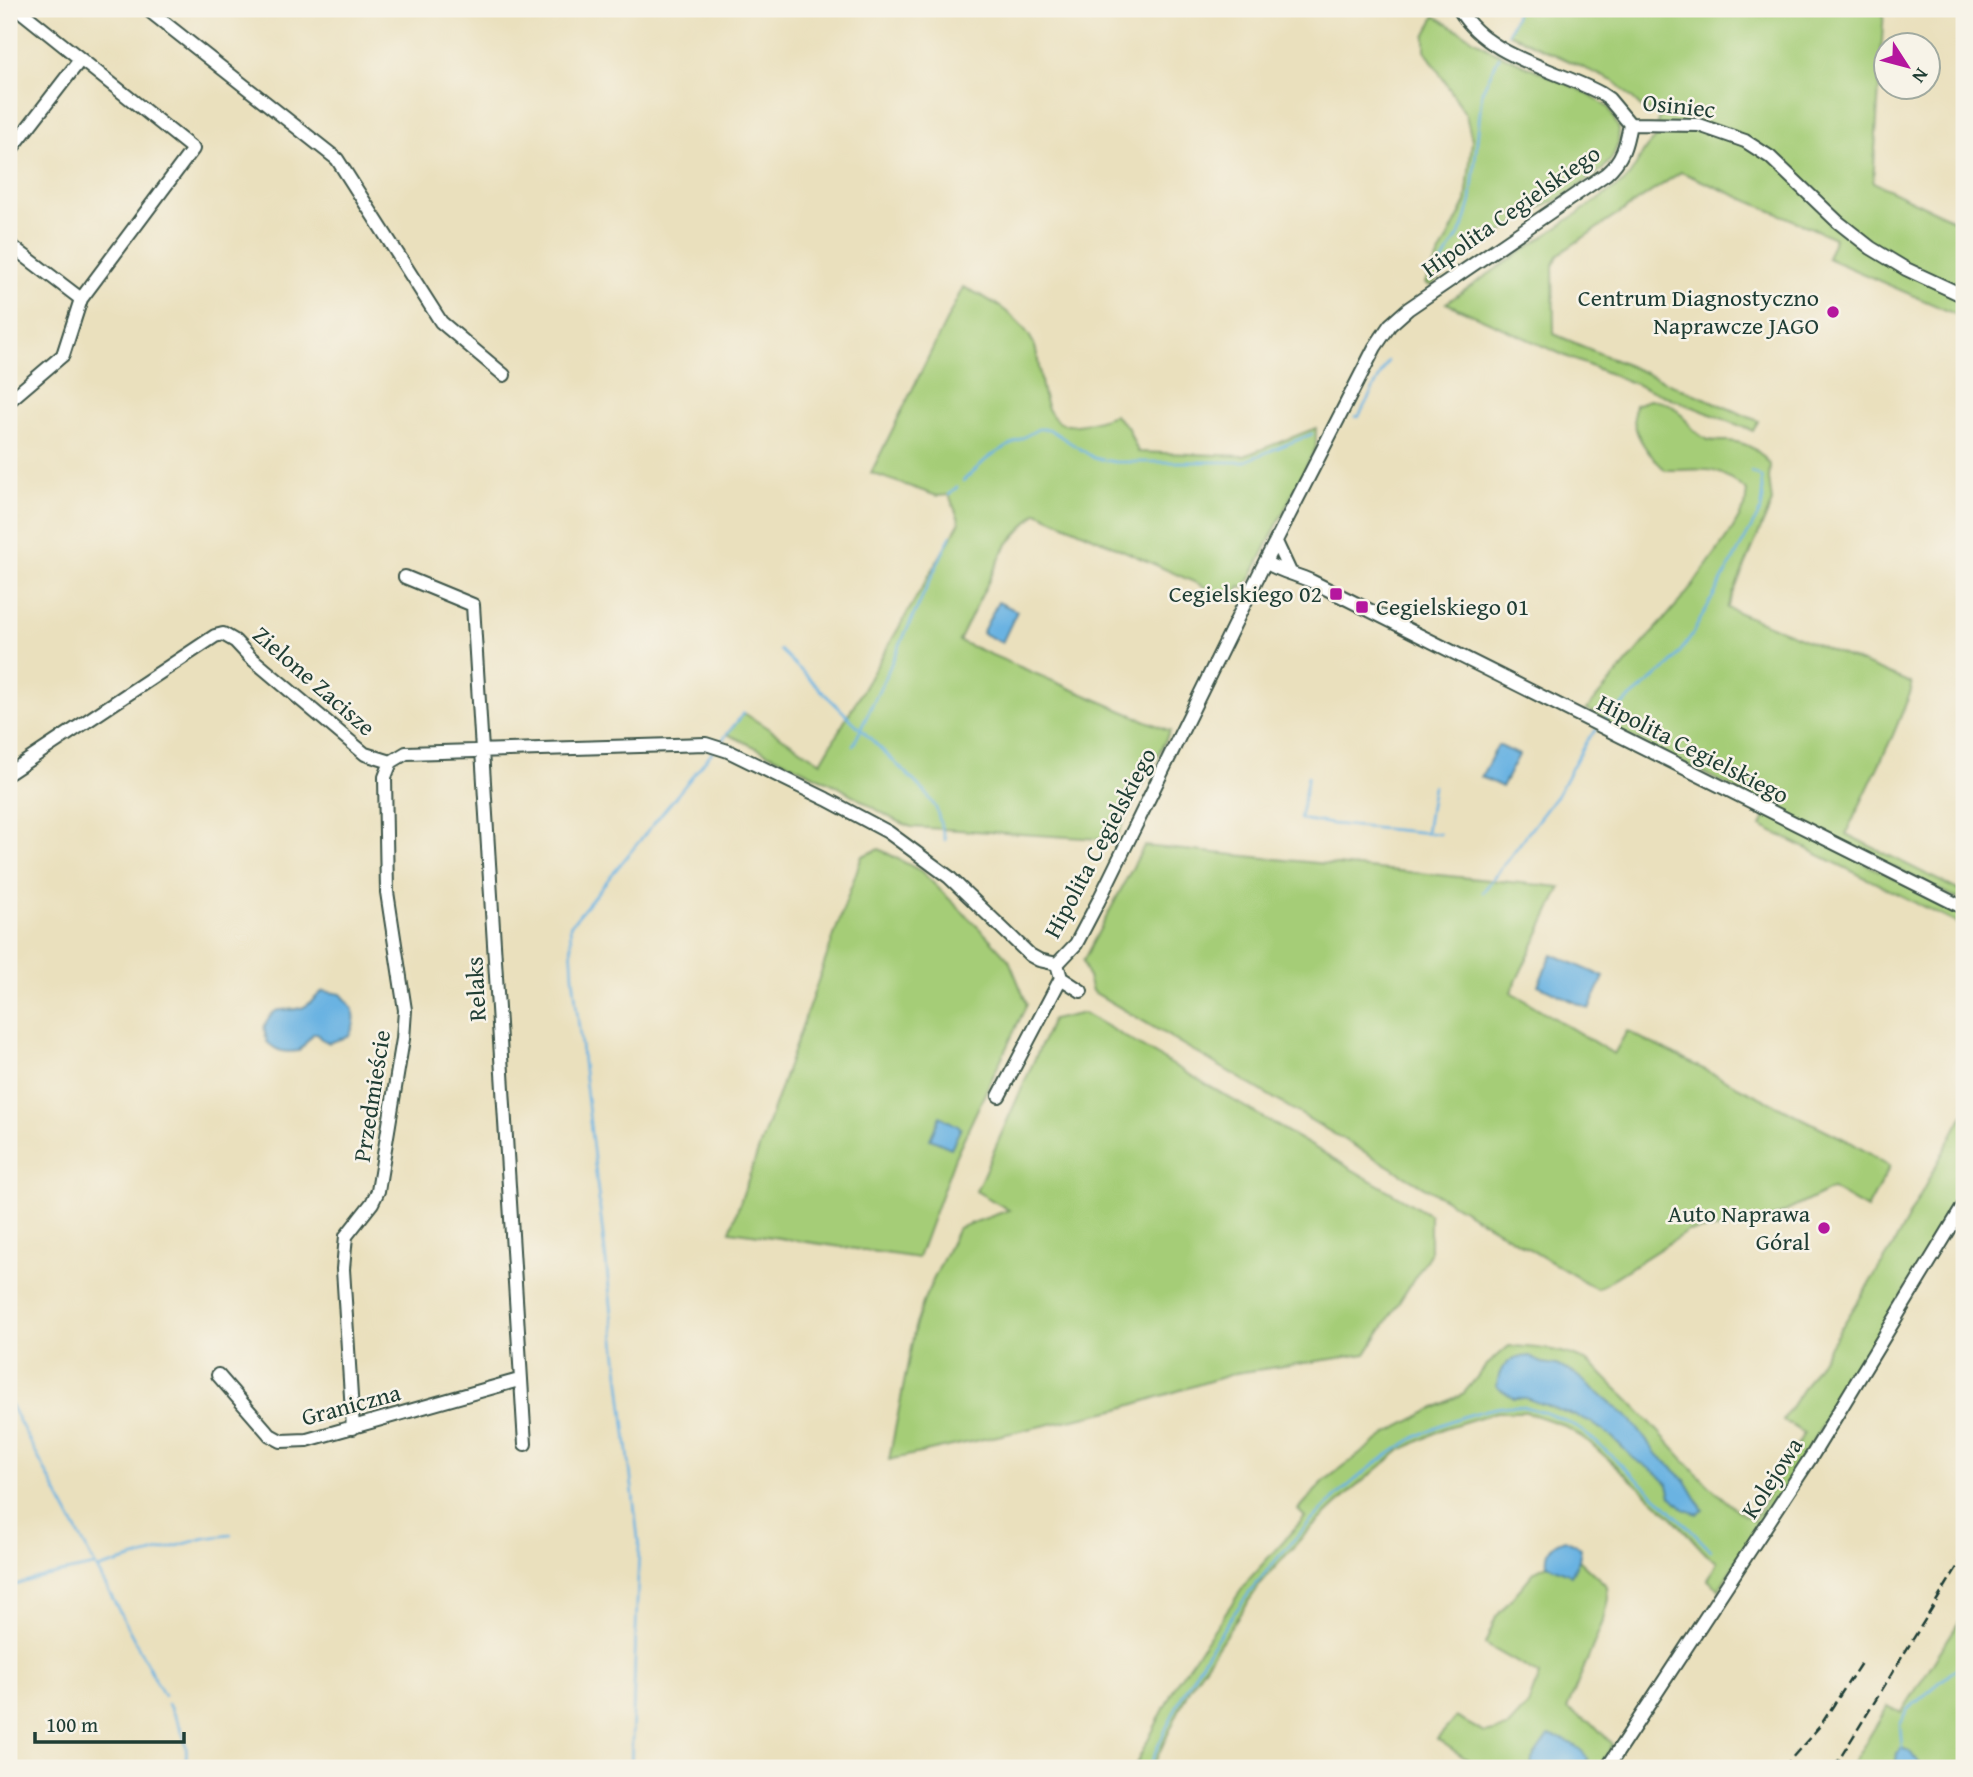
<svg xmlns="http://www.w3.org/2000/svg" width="1973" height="1777" font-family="'Gentium Book Plus',serif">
	<rect width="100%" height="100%" fill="#f7f3e8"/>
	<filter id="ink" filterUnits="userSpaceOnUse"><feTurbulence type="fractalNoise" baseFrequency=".0143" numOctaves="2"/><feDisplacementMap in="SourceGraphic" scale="14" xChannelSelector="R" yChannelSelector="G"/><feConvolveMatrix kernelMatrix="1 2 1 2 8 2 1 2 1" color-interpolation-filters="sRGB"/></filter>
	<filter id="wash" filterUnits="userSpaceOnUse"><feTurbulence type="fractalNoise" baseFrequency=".00686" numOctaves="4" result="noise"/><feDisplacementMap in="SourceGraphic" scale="28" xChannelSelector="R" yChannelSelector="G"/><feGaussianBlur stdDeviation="1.57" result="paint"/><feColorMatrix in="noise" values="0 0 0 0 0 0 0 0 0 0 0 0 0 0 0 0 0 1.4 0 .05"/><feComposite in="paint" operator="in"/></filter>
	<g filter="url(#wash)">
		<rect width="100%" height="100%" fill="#eae0bd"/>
		<path fill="#a5cd77" stroke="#628556" stroke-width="2" d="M1518 9H1884L1873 182 1964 225V318L1827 258 1835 238 1681 172 1559 254 1553 266 1554 334 1758 421 1753 431 1570 358 1446 303 1624 182C1638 168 1641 148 1657 137L1659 115 1641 107 1615 82 1508 33Z
			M1435 16 1493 51 1583 91 1609 108 1619 129 1618 144 1612 158 1603 169 1560 199 1535 210 1450 268 1431 286 1425 283 1466 202 1472 140 1466 115 1425 50V36Z
			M963 287C990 299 1021 316 1034 344 1044 367 1035 430 1077 425 1089 424 1102 419 1114 415L1127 426 1138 452 1244 456 1316 428V447L1246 587 1240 586 1234 600 1037 512 1006 546 959 641 1170 731 1115 840 911 827 893 819 835 785 727 734 744 713 821 762 960 522 949 495 937 496 871 473Z
			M1649 400C1684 400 1683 428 1706 439 1713 442 1721 441 1728 441 1746 442 1760 450 1770 465L1769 479 1772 502 1727 608 1911 683 1912 689 1893 735 1846 834 1964 893V902L1602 723 1604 719 1587 709 1687 593 1730 533 1745 507 1747 491C1713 462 1704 471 1665 470 1647 452 1629 432 1635 405Z
			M1766 814 1964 913V927L1761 826Z
			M1144 846 1561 887 1511 992 1614 1054 1627 1031 1850 1142 1890 1166 1867 1209 1832 1189 1756 1226 1688 1231 1597 1289 1092 991 1083 961Z
			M879 849 921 871 986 935 1009 960 1027 1004 955 1157 918 1258 730 1231 862 856Z
			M1084 1013 1430 1215V1254L1366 1354 1236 1373 1119 1409 889 1460 915 1327 925 1297 958 1228 1009 1210 976 1191 1052 1020Z
			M1964 1113V1193L1768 1515 1758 1526 1719 1589 1708 1580 1717 1562 1706 1554 1672 1517 1619 1469 1589 1442 1561 1424 1526 1412H1497L1445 1428 1399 1451 1351 1491 1304 1535 1261 1583 1189 1689 1152 1768H1134L1178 1681 1249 1579 1305 1517 1298 1510 1324 1481 1389 1432 1464 1393 1487 1365 1509 1346C1532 1347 1566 1349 1587 1362 1598 1368 1609 1382 1619 1391 1665 1433 1700 1487 1753 1521L1804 1433 1783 1420 1893 1246Z
			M1579 1560 1607 1586 1608 1599 1602 1624 1567 1709 1595 1726 1613 1745 1598 1768H1480L1437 1739 1456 1717 1485 1733 1507 1728 1528 1705 1539 1675 1485 1644 1496 1617 1535 1571 1547 1565 1571 1574Z
			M1964 1614V1640L1960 1637 1959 1639 1964 1641V1768H1850L1888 1706 1901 1713Z"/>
		<path fill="#6ab3e2" stroke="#44788b" stroke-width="2" d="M998 602 1017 611 1002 643 982 633Z
			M1498 745 1519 755 1502 787 1481 777Z
			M1552 954 1604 977 1589 1009 1538 985Z
			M323 991 341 994C355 1009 359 1017 349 1036L329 1043 320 1038 317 1033 313 1034 299 1051C284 1053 278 1052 267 1042L264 1027C276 1001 281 1014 301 1008 309 1006 316 996 323 991Z
			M940 1116 961 1128 951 1148 930 1139Z
			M1530 1356 1542 1363 1556 1365 1574 1373 1631 1420 1655 1452 1686 1481 1703 1510 1697 1514 1684 1509 1671 1496 1668 1485 1658 1474 1633 1458 1612 1437 1589 1421 1526 1398H1514L1497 1387C1498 1366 1509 1357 1530 1356Z
			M1565 1539 1581 1548 1579 1560 1571 1575 1547 1565C1545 1551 1552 1543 1565 1539Z
			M1548 1736C1562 1736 1581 1747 1588 1759L1584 1768H1531L1532 1759Z
			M1902 1748 1910 1752 1922 1768H1895L1897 1753Z"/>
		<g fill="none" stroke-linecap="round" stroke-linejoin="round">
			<path stroke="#6ab3e2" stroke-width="2.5" d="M1508 33 1518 9
				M1436 272 1463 228 1471 201 1482 91 1499 57
				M1355 417 1359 416 1388 361
				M963 481 989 457 1038 429H1049L1094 458 1115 462H1243L1312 434
				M949 495 957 487
				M780 650 926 793 936 808 945 840
				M1603 721 1671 664 1689 640 1761 510 1763 498 1761 477 1751 472
				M720 743 744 713
				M853 746 951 535
				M1308 776 1300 819 1332 824 1440 834
				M1426 832 1433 786
				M1483 892 1557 795 1587 740 1597 729
				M9 1402 164 1696
				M97 1569 205 1538 231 1535
				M9 1587 37 1578 94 1566
				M168 1704C179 1725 192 1744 184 1768
				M1902 1748 1900 1725 1907 1710 1964 1662
				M631 1768 639 1547 573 976 570 926 713 751
				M1148 1768C1161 1741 1172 1713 1187 1687 1243 1589 1351 1453 1462 1417 1482 1411 1507 1402 1529 1408 1540 1411 1553 1415 1564 1420 1584 1430 1602 1447 1618 1462 1650 1490 1681 1519 1710 1550"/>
		</g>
	</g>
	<g filter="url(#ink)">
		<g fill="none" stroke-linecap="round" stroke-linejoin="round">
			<defs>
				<path id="minor" d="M18 9 193 149 81 299
					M147 9 337 159 441 322 504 375
					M1459 9C1487 57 1553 68 1600 93L1609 99 1630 124 1699 125 1745 141 1770 157 1838 222 1871 248 1906 269 1964 296
					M9 152 80 60
					M9 244 81 299 63 355 9 401
					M1276 542 1290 572
					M1265 562C1279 571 1295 574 1311 581L1964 908
					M405 577 473 605 525 1444
					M9 773 215 636 223 634 235 641 250 657 365 754 391 762 406 753 706 744 728 751 826 799 888 832 949 877 1030 955 1039 960 1057 964 1076 944 1098 902 1265 562 1375 347 1390 325 1408 309 1606 174C1623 159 1626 145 1630 124
					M1061 978 1081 991
					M999 1096 1061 978 1057 964
					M218 1375 270 1435 281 1441 307 1440 519 1380
					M353 1428 343 1269 346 1236 372 1203 378 1191 403 1039 405 1010 387 892 385 777 391 762
					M1607 1768 1813 1454 1964 1205"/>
			</defs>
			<use href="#minor" stroke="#3d5549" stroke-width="16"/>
			<use href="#minor" stroke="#fff" stroke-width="12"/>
			<path stroke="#1f3d34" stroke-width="2.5" stroke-dasharray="10 5" stroke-linecap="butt" d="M1783 1768 1820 1726 1861 1663
				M1834 1768 1964 1556"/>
		</g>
	</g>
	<g fill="#b5179e" stroke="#f7f3e8" stroke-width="2.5">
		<circle cx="1833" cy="312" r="7"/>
		<rect x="1329" y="587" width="14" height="14" rx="3.5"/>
		<rect x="1355" y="600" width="14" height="14" rx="3.5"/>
		<circle cx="1824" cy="1228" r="7"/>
	</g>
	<g text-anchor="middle" stroke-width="5" stroke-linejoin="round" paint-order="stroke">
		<g font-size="24" fill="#1f3d34" stroke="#f7f3e8">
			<text transform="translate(1679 106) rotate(6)" y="8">Osiniec</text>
			<text transform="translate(1511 211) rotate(-35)" y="8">Hipolita Cegielskiego</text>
			<text transform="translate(314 681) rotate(41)" y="8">Zielone Zacisze</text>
			<text transform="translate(1693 749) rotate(27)" y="8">Hipolita Cegielskiego</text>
			<text transform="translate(1100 843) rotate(-62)" y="8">Hipolita Cegielskiego</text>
			<text transform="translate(476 989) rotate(-93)" y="8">Relaks</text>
			<text transform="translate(372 1096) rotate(-81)" y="8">Przedmieście</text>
			<text transform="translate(351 1405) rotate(-15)" y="8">Graniczna</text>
			<text transform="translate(1772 1478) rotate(-57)" y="8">Kolejowa</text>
		</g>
		<g font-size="24" fill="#1f3d34" stroke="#f7f3e8" text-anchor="end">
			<text x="1819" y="306">Centrum Diagnostyczno<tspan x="1819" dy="28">Naprawcze JAGO</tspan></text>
			<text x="1322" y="602">Cegielskiego 02</text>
			<text x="1376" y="615" text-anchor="start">Cegielskiego 01</text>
			<text x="1810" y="1222">Auto Naprawa<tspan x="1810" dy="28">Góral</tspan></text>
		</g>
	</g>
	<rect width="1973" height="1777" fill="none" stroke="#f7f3e8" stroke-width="35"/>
	<g transform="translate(1907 66) rotate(126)"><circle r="33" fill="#f7f3e8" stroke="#a1aaa0" stroke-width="2"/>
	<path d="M0-5L12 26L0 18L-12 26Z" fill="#b5179e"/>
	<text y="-10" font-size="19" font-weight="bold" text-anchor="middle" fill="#1f3d34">N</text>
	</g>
	<path d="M35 1732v10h149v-10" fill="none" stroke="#1f3d34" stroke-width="3.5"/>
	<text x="46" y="1732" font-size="21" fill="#1f3d34" stroke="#f7f3e8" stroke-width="5" paint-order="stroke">100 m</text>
</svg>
